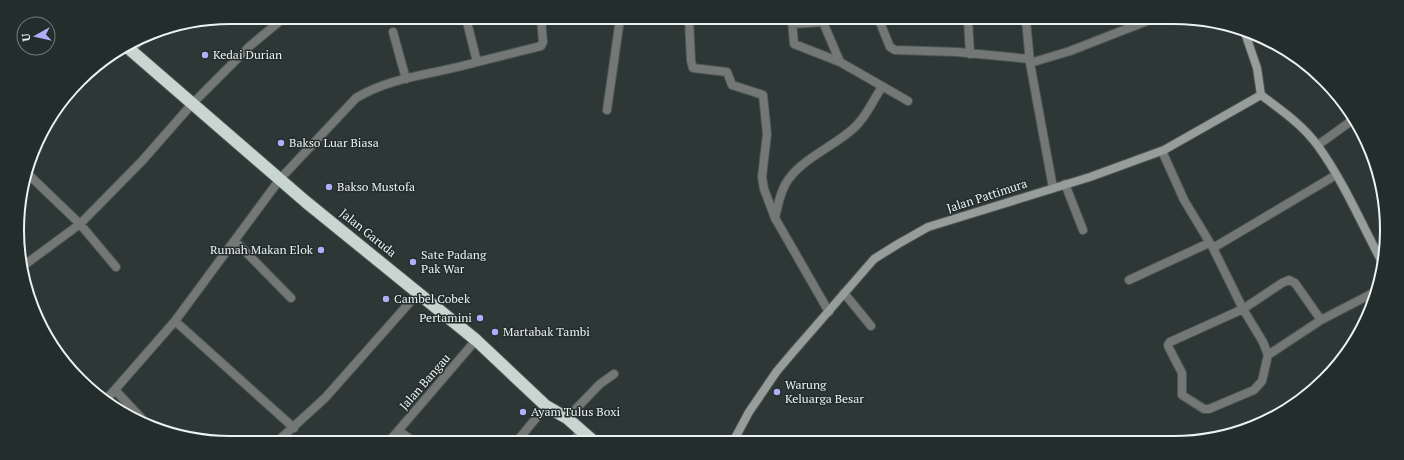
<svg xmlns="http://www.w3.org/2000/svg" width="1404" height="460" font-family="'PT Serif',serif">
	<rect width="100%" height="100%" fill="#2d3736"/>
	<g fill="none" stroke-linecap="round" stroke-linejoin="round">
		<defs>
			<path id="street" d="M689 19 691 61 693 68 727 72 732 85 763 95 767 134 762 177 764 189 775 218 829 312
				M792 20 794 44 840 62
				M879 20 890 47 895 50 957 52 1030 59
				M968 20 970 54
				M1026 20 1030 63 1053 188
				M793 24 823 22 840 62 908 101
				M393 32 406 79
				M131 50 143 37
				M477 62 541 46 543 42 541 18
				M1030 63 1070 51 1147 21
				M607 110 620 19
				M1318 145 1354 119
				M1162 151 1184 200 1213 248 1243 309 1263 342 1268 355 1262 381 1254 390 1209 409H1204L1182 395V373L1169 348 1168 345 1170 342 1243 309 1282 283 1289 280 1295 283 1321 320
				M28 174 80 224 116 267
				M1065 184 1083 230
				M775 218C778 206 780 191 788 180 803 158 835 146 855 127 867 116 873 100 882 87
				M235 241 291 298
				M1213 248 1336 175
				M23 266 80 224 142 161 192 104 251 45 285 17
				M1129 280 1209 243
				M844 293 871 326
				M175 321 294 428
				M1268 355 1321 320 1375 292
				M115 390 144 421
				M105 401 175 321 280 179 356 98C392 76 437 74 477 62L466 18
				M567 418 600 384 614 374
				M399 431 410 439
				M280 439 325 398 419 292
				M391 439 476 340
				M518 440 546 406
				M574 440 582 430"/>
			<path id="secondary" d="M1245 33 1257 68 1261 95
				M1261 95C1281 110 1303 125 1318 146 1344 182 1362 225 1383 264
				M734 440 749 412 777 371 794 351 874 259 898 244 928 227 1090 177 1164 150 1261 95"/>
			<path id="highway" d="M127 47 306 202 476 340 546 406 567 418 592 440"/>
		</defs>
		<use href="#street" stroke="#4c5554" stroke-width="10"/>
		<use href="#secondary" stroke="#4c5554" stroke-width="10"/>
		<use href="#highway" stroke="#4c5554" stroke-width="14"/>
		<use href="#street" stroke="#737876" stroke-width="8"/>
		<use href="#secondary" stroke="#969d9b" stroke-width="8"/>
		<use href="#highway" stroke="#c9d5d0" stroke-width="12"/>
	</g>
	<g fill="#b0aefa" stroke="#232d2c" stroke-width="1.5">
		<circle cx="205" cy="55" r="4"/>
		<circle cx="281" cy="143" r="4"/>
		<circle cx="329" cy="187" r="4"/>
		<circle cx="321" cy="250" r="4"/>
		<circle cx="413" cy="262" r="4"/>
		<circle cx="386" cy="299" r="4"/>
		<circle cx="480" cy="318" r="4"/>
		<circle cx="495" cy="332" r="4"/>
		<circle cx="777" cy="392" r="4"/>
		<circle cx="523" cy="412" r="4"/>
	</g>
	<g text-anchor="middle" stroke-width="3" stroke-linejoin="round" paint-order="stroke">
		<g font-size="12" fill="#ecf2f2" stroke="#232d2c" text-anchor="start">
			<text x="213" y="59">Kedai Durian</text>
			<text x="289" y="147">Bakso Luar Biasa</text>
			<text x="337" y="191">Bakso Mustofa</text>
			<text x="313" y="254" text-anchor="end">Rumah Makan Elok</text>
			<text x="421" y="259">Sate Padang<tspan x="421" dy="14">Pak War</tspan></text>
			<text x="394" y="303">Cambel Cobek</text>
			<text x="472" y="322" text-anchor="end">Pertamini</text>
			<text x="503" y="336">Martabak Tambi</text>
			<text x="785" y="389">Warung<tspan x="785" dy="14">Keluarga Besar</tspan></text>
			<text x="531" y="416">Ayam Tulus Boxi</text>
		</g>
		<g font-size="12" fill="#ecf2f2" stroke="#232d2c">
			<text transform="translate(987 196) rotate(-18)" y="4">Jalan Pattimura</text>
			<text transform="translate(368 233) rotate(39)" y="4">Jalan Garuda</text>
			<text transform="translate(425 382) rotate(-49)" y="4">Jalan Bangau</text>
		</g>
	</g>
	<path d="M0 0H1404V460H0ZM230 24H1174A206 206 0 0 1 1380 230V230A206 206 0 0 1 1174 436H230A206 206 0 0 1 24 230V230A206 206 0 0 1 230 24Z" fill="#232d2c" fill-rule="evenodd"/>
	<path fill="none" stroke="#ecf2f2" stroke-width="2" d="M230 24H1174A206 206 0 0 1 1380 230V230A206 206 0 0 1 1174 436H230A206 206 0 0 1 24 230V230A206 206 0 0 1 230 24Z"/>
	<g transform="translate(36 36) rotate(262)"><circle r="19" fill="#232d2c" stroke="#737c7b"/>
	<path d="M0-3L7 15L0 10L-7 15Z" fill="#b0aefa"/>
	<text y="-6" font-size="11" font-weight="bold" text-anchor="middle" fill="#ecf2f2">U</text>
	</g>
</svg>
